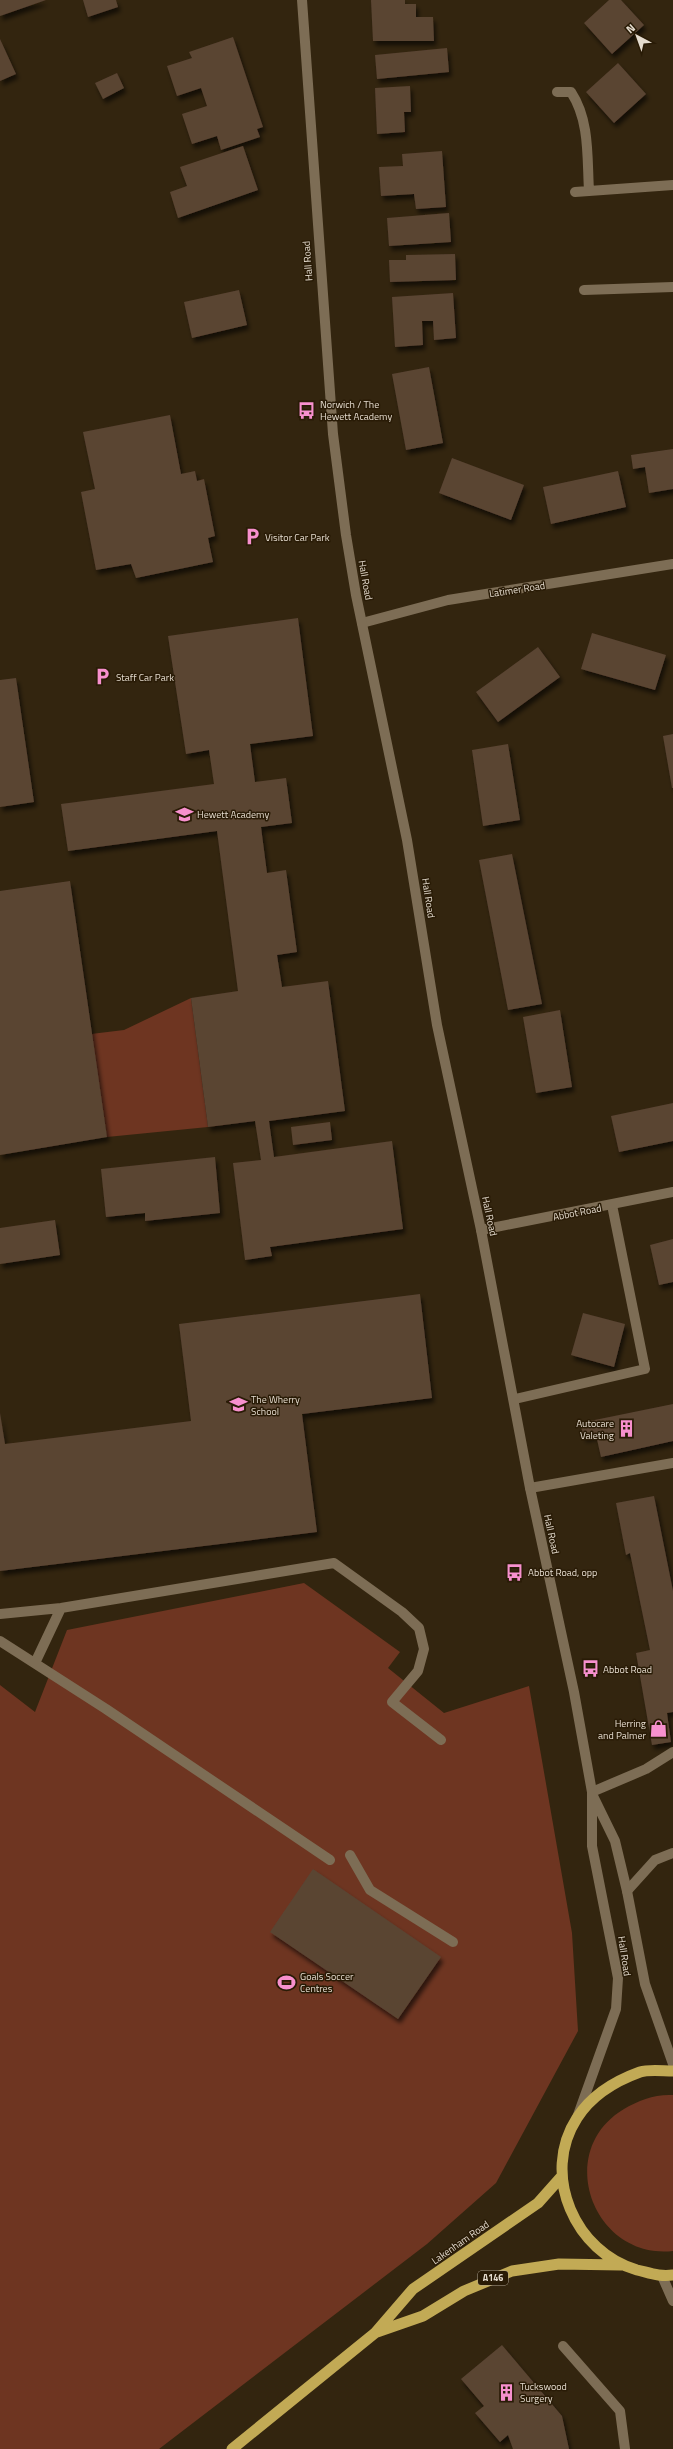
<svg xmlns="http://www.w3.org/2000/svg" width="673" height="2449" font-family="'Titillium Web',sans-serif">
	<defs>
		<filter id="shadow"><feDropShadow dx="2.5" dy="4.5" stdDeviation="2" flood-color="#0009"/></filter>
	</defs>
	<rect width="100%" height="100%" fill="#33250f"/>
	<path fill="#6e3521" d="M191 998 208 1127 107 1137 91 1034 124 1030Z
		M304 1583 400 1652 388 1668 444 1713 529 1686 572 1933 578 2031 496 2183 427 2244 159 2449H0V1685L35 1712 67 1630Z
		M673 2095V2251C593 2260 553 2151 624 2109 639 2100 655 2094 673 2095Z"/>
	<path fill="#5a4433" filter="url(#shadow)" d="M0 0H46L0 16Z
		M83 0H116L118 7 88 17Z
		M371 0H405V4H416V17H433L434 41H373Z
		M609 0H621L644 25 612 54 584 23Z
		M233 37 263 127 257 129 260 137 221 150 217 136 192 144 182 114 207 106 201 88 177 96 167 66 192 58 189 52Z
		M0 39 16 74 0 81Z
		M447 48 449 72 377 79 375 55Z
		M618 63 646 94 614 123 586 92Z
		M117 73 124 88 103 99 95 83Z
		M410 86 411 112H404L405 132 377 134 375 88Z
		M243 146 258 190 178 218 170 192 187 186 180 167Z
		M442 151 446 207 416 209 414 194 381 196 379 167 403 166 402 154Z
		M449 213 451 242 389 246 387 218Z
		M455 254 456 280 390 282 389 260H406V255Z
		M239 290 247 325 192 338 184 302Z
		M453 293 456 338 434 340 433 321H422L423 345 395 347 392 297Z
		M429 367 443 443 406 450 392 374Z
		M170 415 181 474 195 471 197 481 204 479 215 536 208 538 213 562 136 578 131 564 96 570 81 492 95 489 83 432Z
		M673 449V489L649 493 645 467 633 469 631 455Z
		M452 458 524 485 511 520 439 493Z
		M618 471 626 507 551 524 543 487Z
		M298 618 313 736 250 744 255 782 286 778 292 823 261 827 267 873 286 870 297 952 277 955 282 987 328 981 345 1111 269 1121 274 1157 392 1141 403 1229 270 1247 272 1256 245 1260 233 1163 261 1160 255 1121 208 1127 191 998 238 991 217 831 68 851 61 804 214 784 209 750 186 754 168 636Z
		M592 633 666 655 655 690 581 669Z
		M538 647 560 677 498 722 476 692Z
		M16 678 34 802 0 807V680Z
		M673 734V788H672L663 736Z
		M508 744 520 820 483 826 472 750Z
		M512 854 542 1004 508 1010 479 860Z
		M70 881 107 1137 0 1155V891Z
		M560 1010 572 1087 536 1093 523 1017Z
		M673 1103V1141L619 1152 611 1116Z
		M330 1122 332 1140 293 1145 291 1127Z
		M215 1157 220 1213 145 1221V1213L106 1217 101 1169Z
		M55 1220 60 1255 0 1264V1228Z
		M673 1239V1282L659 1285 650 1245Z
		M420 1294 432 1398 302 1414 317 1532 0 1571V1413L5 1444 191 1421 179 1324Z
		M583 1313 625 1324 614 1367 571 1355Z
		M673 1404V1441L601 1457 596 1435 584 1438 580 1423Z
		M654 1496 673 1591V1712L667 1713 671 1742 652 1745 636 1653 650 1650 630 1553 626 1555 616 1503Z
		M313 1869 441 1957 398 2019 270 1932Z
		M502 2345 562 2416 569 2449H513L508 2435 500 2442 475 2413 484 2406 461 2379Z"/>
	<g fill="none" stroke-linecap="round" stroke-linejoin="round">
		<path stroke="#7d6d55" stroke-width="10" d="M557 92H571C590 121 587 157 589 191
			M575 192 673 185
			M584 290 673 287
			M515 1399 645 1369 612 1205
			M530 1488 673 1463
			M0 1614 61 1608 334 1563 402 1612 419 1628 424 1649 418 1671 392 1702 441 1740
			M0 1641 106 1709 330 1860
			M35 1663 61 1608
			M592 1792 646 1769 673 1752
			M350 1855 370 1890 453 1942
			M627 1891 655 1860 673 1853
			M563 2346 620 2411 625 2449"/>
		<path stroke="#7d6d55" stroke-width="10" d="M362 623 448 600 673 564
			M481 1230 673 1192"/>
		<path stroke="#7d6d55" stroke-width="10" d="M302 0 333 434 346 535 356 595 407 840 437 1025 481 1230 530 1488 574 1692 592 1792V1846L618 1978 616 2009 578 2115
			M593 1796 615 1841 627 1891 645 1984 673 2064
			M662 2276 673 2301"/>
		<path stroke="#c2aa55" stroke-width="11" d="M673 2071C663 2071 649 2069 640 2072 615 2081 591 2096 577 2118 540 2175 576 2253 637 2270 650 2273 660 2277 673 2275
			M377 2332 423 2316 464 2291 512 2271 559 2264 621 2265
			M232 2449 375 2333 413 2289 538 2203 562 2176"/>
	</g>
	<defs>
		<symbol id="bus-bare" viewBox="-9 -9 18 18"><path d="M-5-6H5V4H4V6H2V4H-2V6H-4V4H-5ZM-3.5-4V0h7V-4ZM-3.5 1.2v1.5H-2V1.2ZM2 1.2v1.5H3.5V1.2Z" fill="#f790ce" stroke="#291b06" stroke-width="2.5" paint-order="stroke"/></symbol>
		<symbol id="parking-bare" viewBox="-9 -9 18 18"><path d="M-3.5-5.5H1a3.5 3.5 0 0 1 0 7H-1V5.5H-3.5ZM-1-3.4V-.6H.8a1.4 1.4 0 0 0 0-2.8Z" fill="#f790ce" stroke="#291b06" stroke-width="2.5" paint-order="stroke"/></symbol>
		<symbol id="school-bare" viewBox="-9 -9 18 18"><path d="M0-5L7-2L0 1L-7-2ZM-4 1L0 2.5L4 1V4Q0 6-4 4Z" fill="#f790ce" stroke="#291b06" stroke-width="2.5" paint-order="stroke"/></symbol>
		<symbol id="building-bare" viewBox="-9 -9 18 18"><path d="M-4-6H4V6H1V3H-1V6H-4ZM-2.5-4.3h1.7v1.8h-1.7ZM.8-4.3h1.7v1.8H.8ZM-2.5-1h1.7V.8h-1.7ZM.8-1h1.7V.8H.8Z" fill="#f790ce" stroke="#291b06" stroke-width="2.5" paint-order="stroke"/></symbol>
		<symbol id="shop-bare" viewBox="-9 -9 18 18"><path d="M-5-2.5h2.3a2.7 3.5 0 0 1 5.4 0H5L5.5 6h-11ZM-1.5-2.5h3a1.5 2.3 0 0 0-3 0Z" fill="#f790ce" stroke="#291b06" stroke-width="2.5" paint-order="stroke"/></symbol>
		<symbol id="stadium-bare" viewBox="-9 -9 18 18"><path d="M0-5a6.5 5 0 1 0 0 10a6.5 5 0 1 0 0-10ZM-3.5-1.8h7v3.6h-7Z" fill="#f790ce" stroke="#291b06" stroke-width="2.5" paint-order="stroke"/></symbol>
	</defs>
	<g fill-rule="evenodd">
		<use href="#bus-bare" x="294" y="398" width="25" height="25"/>
		<use href="#parking-bare" x="240" y="524" width="25" height="25"/>
		<use href="#parking-bare" x="90" y="664" width="25" height="25"/>
		<use href="#school-bare" x="172" y="802" width="25" height="25"/>
		<use href="#school-bare" x="226" y="1392" width="25" height="25"/>
		<use href="#building-bare" x="614" y="1416" width="25" height="25"/>
		<use href="#bus-bare" x="502" y="1560" width="25" height="25"/>
		<use href="#bus-bare" x="578" y="1656" width="25" height="25"/>
		<use href="#shop-bare" x="646" y="1716" width="25" height="25"/>
		<use href="#stadium-bare" x="274" y="1970" width="25" height="25"/>
		<use href="#building-bare" x="494" y="2380" width="25" height="25"/>
	</g>
	<g text-anchor="middle" stroke-width="3" stroke-linejoin="round" paint-order="stroke">
		<rect fill="#291b06" stroke="#ada293" stroke-width="1" x="478" y="2271" width="30" height="14" rx="3"/>
		<g font-size="9" font-weight="bold" fill="#e5dccf">
			<text x="493" y="2281">A146</text>
		</g>
		<g font-size="10" fill="#e5dccf" stroke="#291b06">
			<text transform="translate(307 261) rotate(-94)" y="4">Hall Road</text>
			<text transform="translate(366 580) rotate(80)" y="4">Hall Road</text>
			<text transform="translate(517 589) rotate(-9)" y="4">Latimer Road</text>
			<text transform="translate(429 898) rotate(81)" y="4">Hall Road</text>
			<text transform="translate(577 1212) rotate(-11)" y="4">Abbot Road</text>
			<text transform="translate(490 1216) rotate(78)" y="4">Hall Road</text>
			<text transform="translate(552 1534) rotate(78)" y="4">Hall Road</text>
			<text transform="translate(625 1956) rotate(81)" y="4">Hall Road</text>
			<text transform="translate(460 2242) rotate(-35)" y="4">Lakenham Road</text>
		</g>
		<g font-size="10" fill="#e5dccf" stroke="#291b06" text-anchor="start">
			<text x="320" y="408">Norwich / The<tspan x="320" dy="12">Hewett Academy</tspan></text>
			<text x="265" y="541">Visitor Car Park</text>
			<text x="116" y="681">Staff Car Park</text>
			<text x="197" y="818">Hewett Academy</text>
			<text x="251" y="1403">The Wherry<tspan x="251" dy="12">School</tspan></text>
			<text x="614" y="1427" text-anchor="end">Autocare<tspan x="614" dy="12">Valeting</tspan></text>
			<text x="528" y="1576">Abbot Road, opp</text>
			<text x="603" y="1673">Abbot Road</text>
			<text x="646" y="1727" text-anchor="end">Herring<tspan x="646" dy="12">and Palmer</tspan></text>
			<text x="300" y="1980">Goals Soccer<tspan x="300" dy="12">Centres</tspan></text>
			<text x="520" y="2390">Tuckswood<tspan x="520" dy="12">Surgery</tspan></text>
		</g>
	</g>
	<g transform="translate(637 36) rotate(319)" stroke="#291b06" stroke-width="3" paint-order="stroke">
	<path d="M0-3L7 15L0 10L-7 15Z" fill="#e5dccf"/>
	<text y="-6" font-size="11" font-weight="bold" text-anchor="middle" fill="#e5dccf">N</text>
	</g>
</svg>
